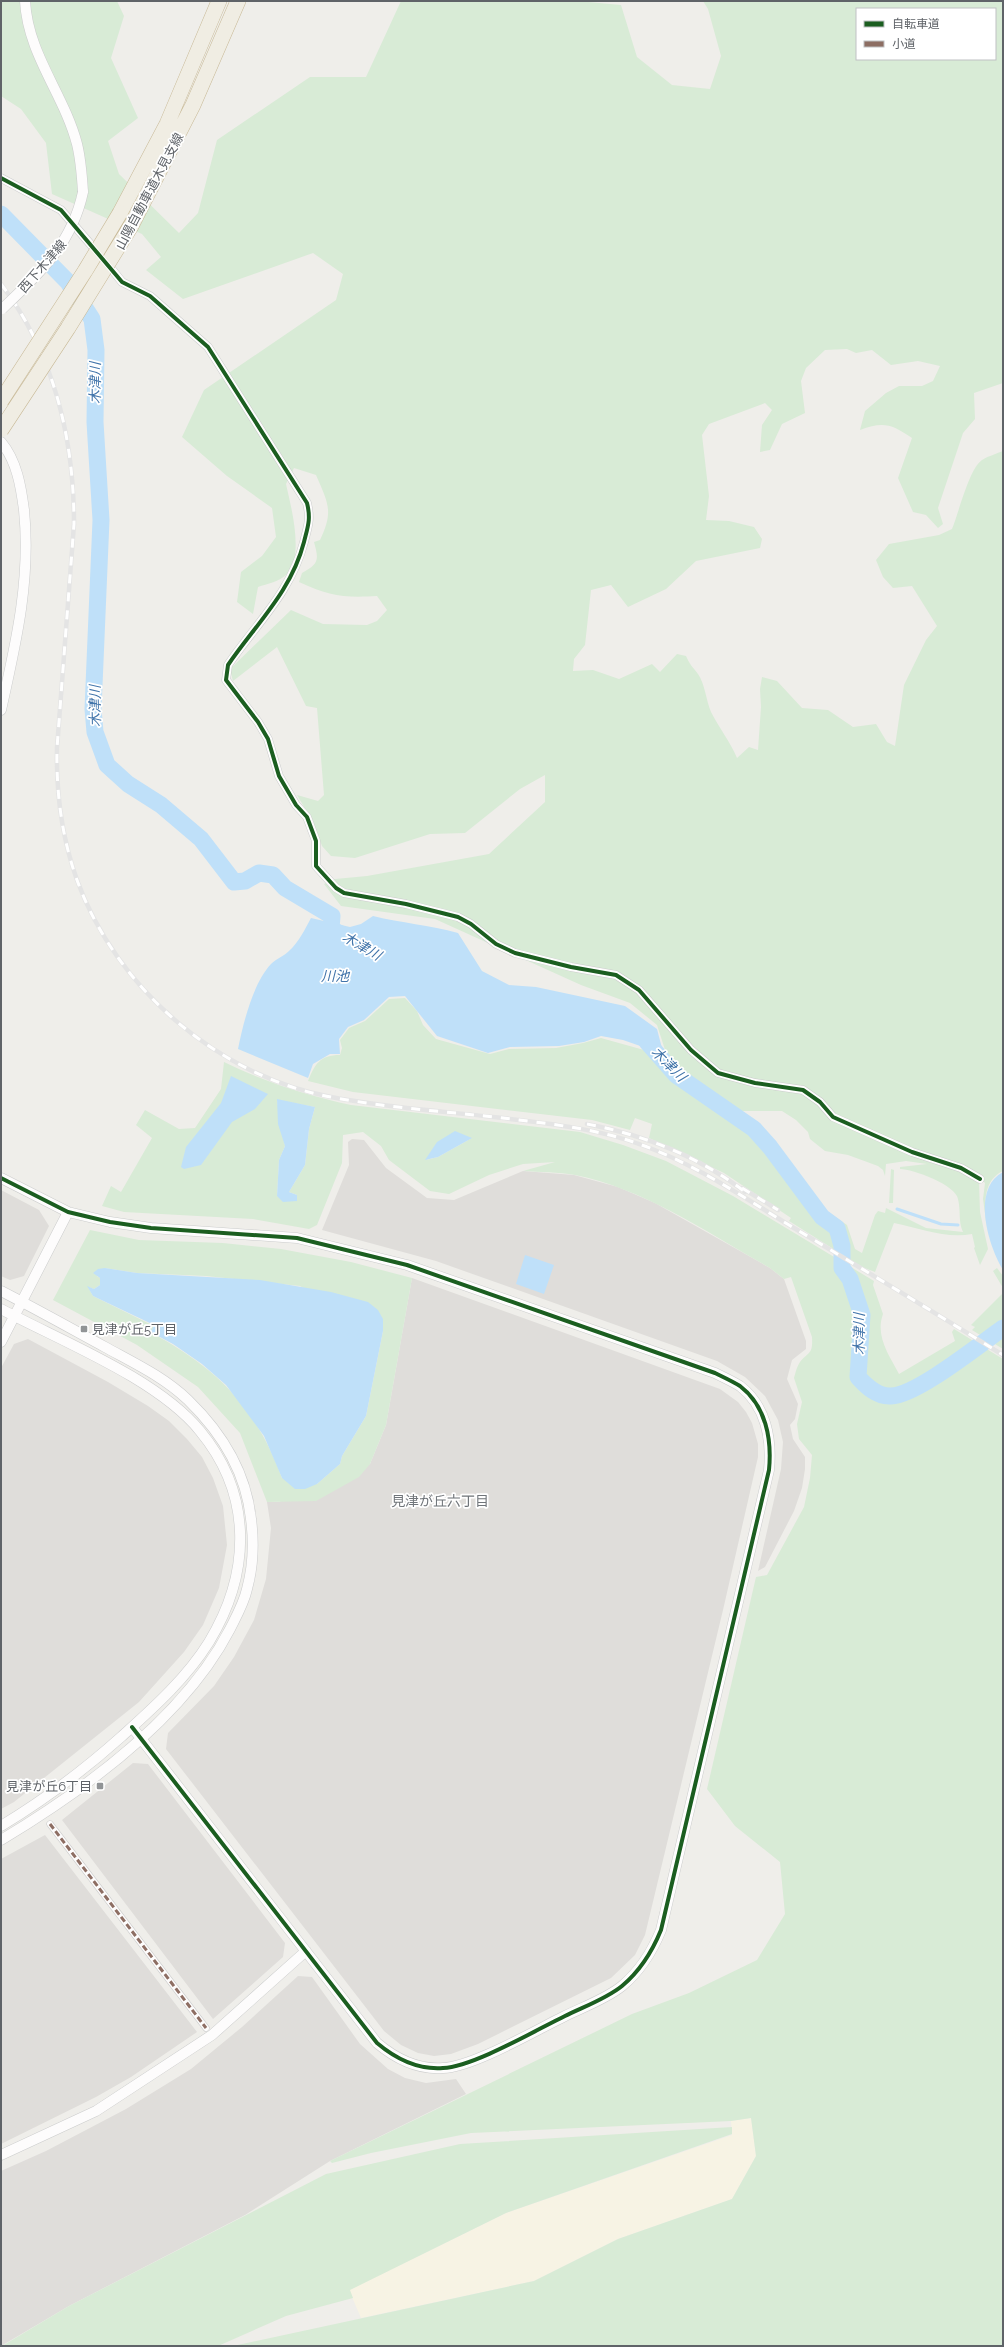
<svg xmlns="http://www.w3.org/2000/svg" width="1004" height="2347" font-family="Raleway,'Noto Sans JP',sans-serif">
	<rect width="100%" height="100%" fill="#efeeea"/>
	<path fill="#f7f3e4" d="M751 2118 756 2156 732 2199 618 2239 534 2281 361 2318 349 2290 506 2213 732 2135 731 2121Z"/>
	<path fill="#dfddda" d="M352 1139 364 1140 386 1168 427 1198 454 1200 523 1171 574 1175 618 1187 655 1203 770 1268 784 1279 806 1341V1349L792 1360 787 1379 798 1404 795 1419 790 1425 793 1439 805 1457V1469L802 1488 794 1511 765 1567 758 1571 781 1469 783 1442 778 1420 765 1396 745 1377 717 1361 436 1261 322 1230 349 1165 348 1142Z
		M1 1190 39 1210 49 1226 24 1276 10 1280 1 1276Z
		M412 1278 720 1389 738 1402 746 1412 752 1423 758 1444V1457L723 1610 645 1935 635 1955 611 1978 478 2044 451 2054 434 2056 418 2053 401 2045 384 2031 166 1749 168 1733 214 1686 234 1657 254 1620 266 1579 271 1528 267 1502H279L370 1464 386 1425Z
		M28 1339 108 1382 148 1406 169 1421 187 1439 202 1457 213 1478 223 1506 227 1545 219 1588 203 1625 184 1652 139 1702 14 1802 1 1809V1368L14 1344Z
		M133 1763 148 1764 285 1943 283 1957 213 2019 62 1820Z
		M45 1835 197 2032 131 2077 96 2097 1 2144V1859Z
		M298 1976 312 1977 360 2044 388 2069 405 2078 426 2083 456 2079 466 2094 330 2161 245 2215 69 2306 1 2346V2171L46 2151 126 2109 191 2069 242 2027Z"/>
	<path fill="#d8ebd6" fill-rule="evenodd" d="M1 1H117L124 16 111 58 138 118 108 141 119 174 179 233 198 213 217 140 310 77H366L401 1H577L621 5 637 57 672 85 710 89 721 56 708 9 703 1H1003V383L974 393 975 419 963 433 938 508 943 524 938 528 926 515 913 512 898 478 912 438C892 424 883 421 860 430L865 411 886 393 899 386H922L933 381 940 366 918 361 891 365 872 350 856 353 847 349 825 350 806 368 801 381 805 413 782 424 770 450 760 452 762 425 772 410 765 403 709 424 702 435 709 496 706 520 729 521 754 527 762 539 760 548 696 561 666 589 628 607 611 585 591 590 585 645 574 659 573 671 593 670 619 679 652 664 660 672 677 654 686 656C690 665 692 666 698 674 705 684 706 700 711 712 719 728 730 741 737 758L749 747 758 750 761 707 760 689 762 677 777 681 802 708 828 710 853 727 876 724 887 742 895 746 904 685 926 640 937 626 912 586 893 588 883 577 876 560 889 544 939 535 952 529C959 512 969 469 982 460 988 456 996 454 1003 451V1171C981 1181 985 1208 987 1228L983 1199 985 1183 982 1180 979 1181 980 1212 988 1249 980 1265 974 1248 975 1247 972 1234C946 1239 920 1228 894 1223L875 1272 862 1267 789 1221 791 1218 724 1173 649 1138 652 1124 635 1118 630 1130 592 1120 353 1092 308 1081C315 1064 320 1055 340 1055L342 1048 340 1040 349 1028 365 1021 389 999 405 998 417 1011 423 1025 436 1039 490 1054 509 1049 556 1048 583 1043 601 1038 644 1050 657 1065 667 1056 657 1025 630 1003 581 985 435 919 341 906 324 884 335 879 367 876 489 854 545 802V775L520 789 465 833 430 834 355 858 331 856 322 846 313 822 297 795 318 801 324 795 317 708 306 706 277 647 233 681 230 669 291 610 323 624 367 625 377 621 387 610 377 596C344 598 329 596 299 582L302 573C319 564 319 560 314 542L320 540C334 511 328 503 316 475L294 468 286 484C291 507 305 557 286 575 280 581 267 584 258 587L253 614 237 602 241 572 262 556 276 537 272 508 227 476 182 437 204 390 336 300 343 274 313 253 183 299 146 270 161 257 142 234 52 194 46 143 21 109 1 96ZM857 9H995V59H857ZM737 1111H782L796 1120 808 1132 810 1139 825 1151 848 1155 878 1166 883 1170 885 1176 886 1164 906 1161 927 1164 900 1167V1169C913 1169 956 1185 958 1199 961 1211 958 1221 963 1232L926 1228 886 1208 885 1213 878 1211 875 1215 862 1253 855 1249 847 1225 821 1207 805 1204 778 1163 748 1129Z
		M224 1062C265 1082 306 1095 351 1105L580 1132 623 1145 666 1161 733 1196 874 1281 873 1285 883 1314C875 1336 889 1355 899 1374L955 1341 952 1332 954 1329 1003 1359V2346H233L534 2281 618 2239 732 2199 756 2156 751 2118 731 2121 471 2133 371 2153 332 2163 330 2161 632 2014 689 1993 757 1960 785 1914 780 1862 735 1826 707 1789 756 1577 767 1575 804 1507 810 1478 812 1455 799 1439 797 1424 802 1402 794 1378C795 1374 797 1366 800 1362 809 1351 813 1355 812 1337L791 1277 784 1279 770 1268C708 1233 645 1189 575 1175 558 1172 540 1172 523 1171L555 1162 523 1164 489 1175 449 1194 430 1191 389 1160 381 1146 363 1132 343 1135 342 1163 317 1225 309 1229 253 1219 124 1212 102 1206 111 1186 121 1192 152 1138 136 1125 145 1110 179 1129 195 1128 221 1089ZM277 1100 315 1107 309 1129 305 1165 289 1192 297 1195V1201L277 1196 279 1160 285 1146ZM472 1138 438 1157 426 1160Z
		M891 1169 894 1170 893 1203H889Z
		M90 1230 139 1240 223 1243 281 1249 351 1262 412 1278 386 1425 370 1464 359 1477 316 1501 267 1502 240 1433 198 1387 137 1345 53 1300ZM105 1268 137 1273 206 1276 300 1286 383 1331 366 1416 342 1456 340 1464 317 1484 282 1478C255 1405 215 1366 146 1330H152L154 1326 93 1296 88 1287 94 1289 100 1285V1278L97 1276Z
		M997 1268 1003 1276V1288L993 1271Z
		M1003 1293V1349L972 1330 975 1327 971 1325Z
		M732 2127V2134L506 2213 350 2290 353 2298 286 2316 218 2346H2L69 2306 326 2174 460 2144Z"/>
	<path fill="#bfe0f9" d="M373 916C401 923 430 925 458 933L482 971 509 985 536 987 625 1006 657 1029 664 1056 657 1062 646 1048 623 1040 601 1036 584 1042 559 1046 510 1047 488 1053 437 1036 405 996 389 997 364 1020 348 1027 339 1039 340 1054H330L313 1064 308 1078 238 1049C243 1024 253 983 271 964 276 959 284 956 289 951 299 942 305 929 311 918L350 927 361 924Z
		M231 1076 268 1094 255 1109 232 1122 201 1165 184 1169 181 1167 186 1147 221 1103Z
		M277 1099 315 1107 309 1129 305 1165 289 1192 297 1195V1201L283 1202 277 1196 279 1160 285 1146 278 1124Z
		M455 1131 472 1138 438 1157 425 1160 437 1142Z
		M1003 1172V1270C988 1245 971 1189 1003 1172Z
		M525 1255 554 1265 544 1294 516 1284Z
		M105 1268 137 1273 260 1280 331 1292 368 1302 378 1310 383 1319V1331L366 1416 342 1456 340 1464 317 1484 305 1489H295L282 1478 264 1436 226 1385 202 1364 173 1344 145 1329 152 1330 154 1325 93 1296 87 1286 94 1289 100 1285V1278L93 1273 98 1269Z"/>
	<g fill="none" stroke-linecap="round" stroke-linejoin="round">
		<path stroke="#bfe0f9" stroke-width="3" d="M897 1209 941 1224 958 1225"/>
		<path stroke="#bfe0f9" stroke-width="17" d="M1 214 68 282 92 319 96 350 95 422 101 520 93 709 95 732 107 765 128 784 161 805 201 839 234 882 245 881 259 873 273 875 285 888 332 916 331 929 345 936
			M647 1042 676 1075 754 1129 770 1147 822 1217 837 1228 842 1246V1268L850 1279 862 1315 858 1377C866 1386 877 1397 891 1396 917 1395 979 1345 1003 1328"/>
		<defs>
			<path id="pedestrian" d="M50 1824 206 2028"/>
			<path id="minor" d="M1 178 61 210 98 253
				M106 262 122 282 150 296 208 347 307 503C311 519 308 526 304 542 291 592 256 624 228 665L226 680 258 722 268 739 279 776 296 805 307 817 316 841V866L336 888 344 893 406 904 458 917 471 924 496 944 515 953 571 967 616 975 639 990 691 1050 718 1073 755 1083 803 1090 820 1102 833 1117 912 1152 961 1168 980 1179"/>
			<path id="tertiary" d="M25 1C28 55 64 94 77 144 81 160 82 176 83 192
				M1 442C17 461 21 487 24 510 31 579 16 643 1 710
				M1 1178 68 1212 110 1222 151 1228 297 1238 407 1265 715 1373C723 1377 732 1381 740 1386 766 1406 772 1439 769 1470L661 1930C652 1952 640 1971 622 1986 606 1999 583 2007 565 2016 536 2030 473 2067 443 2068 417 2070 396 2059 377 2043L132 1727
				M1 1291C36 1309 70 1328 105 1347 134 1363 164 1377 188 1400 221 1432 246 1472 251 1519 254 1542 253 1567 247 1589 244 1603 236 1617 230 1629 184 1718 86 1789 1 1840
				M1 1309C61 1341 158 1379 200 1431 253 1495 251 1573 209 1642 186 1679 152 1709 121 1737 83 1771 44 1800 1 1826
				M1 1342 68 1212
				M1 2155 96 2111 212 2035 306 1951"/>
			<path id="motorway" d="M120 213 167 124 219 1
				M131 226 193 105 238 1"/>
		</defs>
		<use href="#pedestrian" stroke="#cbcccc" stroke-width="7"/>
		<use href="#minor" stroke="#cbcccc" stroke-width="9"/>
		<use href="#tertiary" stroke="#cbcccc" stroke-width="11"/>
		<use href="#motorway" stroke="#c8b996" stroke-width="16"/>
		<use href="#pedestrian" stroke="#fdfcfc" stroke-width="6"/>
		<use href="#minor" stroke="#fdfcfc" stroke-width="8"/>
		<use href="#tertiary" stroke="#fdfcfc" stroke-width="10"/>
		<use href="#motorway" stroke="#f0ede3" stroke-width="15"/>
		<defs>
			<path id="rail" d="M1 284C54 353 74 439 74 524L57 748C56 793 62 838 77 880 116 988 218 1076 331 1097 393 1109 457 1112 519 1120 560 1125 600 1130 639 1144 693 1163 740 1195 789 1225 861 1268 932 1311 1003 1355
				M587 1124C644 1135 700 1157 745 1192
				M742 1188 778 1210"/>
		</defs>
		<use href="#rail" stroke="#e4e4e4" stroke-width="4.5"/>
		<use href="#rail" stroke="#fff" stroke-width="3" stroke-dasharray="9" stroke-linecap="butt"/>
		<defs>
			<path id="tertiary-bridge" d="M2 309C39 274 72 244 83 192"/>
			<path id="motorway-bridge" d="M1 401 85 271 120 213
				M1 430 68 328 131 226"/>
		</defs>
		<use href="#tertiary-bridge" stroke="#cbcccc" stroke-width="11" stroke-linecap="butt"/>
		<use href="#motorway-bridge" stroke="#c8b996" stroke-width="16" stroke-linecap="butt"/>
		<use href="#tertiary-bridge" stroke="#fdfcfc" stroke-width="10"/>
		<use href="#motorway-bridge" stroke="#f0ede3" stroke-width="15"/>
		<path stroke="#8d6e63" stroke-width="3" stroke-dasharray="6 3" stroke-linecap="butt" d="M50 1824 206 2028"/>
		<defs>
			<path id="cycleway" d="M1 178 61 210 122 282 150 296 208 347 307 503C311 519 308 526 304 542 291 592 256 624 228 665L226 680 258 722 268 739 279 776 296 805 307 817 316 841V866L336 888 344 893 406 904 458 917 471 924 496 944 515 953 571 967 616 975 639 990 691 1050 718 1073 755 1083 803 1090 820 1102 833 1117 912 1152 961 1168 980 1179
				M1 1178 68 1212 110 1222 151 1228 297 1238 407 1265 715 1373C723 1377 732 1381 740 1386 766 1406 772 1439 769 1470L661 1930C652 1952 640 1971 622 1986 606 1999 583 2007 565 2016 536 2030 473 2067 443 2068 417 2070 396 2059 377 2043L132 1727"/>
		</defs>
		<use href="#cycleway" stroke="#fff" stroke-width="6"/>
		<use href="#cycleway" stroke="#1b5e20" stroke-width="4"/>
	</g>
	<g fill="#919496" stroke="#fff" stroke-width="1.5">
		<rect x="80" y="1325" width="8" height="8" rx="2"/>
		<rect x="96" y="1782" width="8" height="8" rx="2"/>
	</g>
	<g text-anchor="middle" stroke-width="3.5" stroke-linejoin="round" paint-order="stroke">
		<g font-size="13" fill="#5f6368" stroke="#fff">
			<text transform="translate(149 191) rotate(-62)" y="5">山陽自動車道木見支線</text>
			<text transform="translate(42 266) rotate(-49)" y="5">西下木津線</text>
		</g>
		<g font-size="13" fill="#5f6368" stroke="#fff" text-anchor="start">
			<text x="92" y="1334">見津が丘5丁目</text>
			<text x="92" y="1791" text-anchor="end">見津が丘6丁目</text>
		</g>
		<g font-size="14" font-style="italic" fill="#4174aa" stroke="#fff">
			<text transform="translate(95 383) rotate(-90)" y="5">木津川</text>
			<text transform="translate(95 706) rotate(-91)" y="5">木津川</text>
			<text transform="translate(362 946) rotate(30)" y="5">木津川</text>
			<text x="335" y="981">川池</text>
			<text transform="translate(669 1064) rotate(45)" y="5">木津川</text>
			<text transform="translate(859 1334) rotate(-90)" y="5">木津川</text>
		</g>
		<g font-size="14" fill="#70757a" stroke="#fff">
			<text x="440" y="1506">見津が丘六丁目</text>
		</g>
	</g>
	<rect width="1004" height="2347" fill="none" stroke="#5f6368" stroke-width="4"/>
	<rect x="856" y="8" width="140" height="52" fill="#ffffff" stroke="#bfc1c3"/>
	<rect x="864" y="21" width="20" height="6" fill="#1b5e20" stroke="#bfc1c3"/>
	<text x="892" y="28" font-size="12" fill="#5f6368">自転車道</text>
	<rect x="864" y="41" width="20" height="6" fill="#8d6e63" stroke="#bfc1c3"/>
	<text x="892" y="48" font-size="12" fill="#5f6368">小道</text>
</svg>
